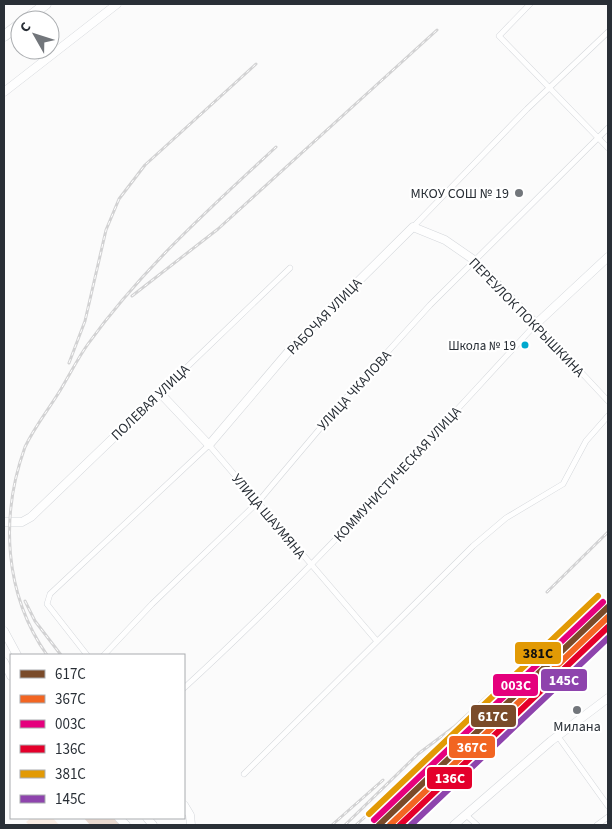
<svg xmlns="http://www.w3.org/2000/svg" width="612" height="829" font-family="'Source Sans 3',sans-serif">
	<rect width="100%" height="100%" fill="#fbfbfb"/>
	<path fill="#f9ece3" d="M31 818H53L59 825H29L26 822Z"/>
	<path fill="#eadad0" d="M84 818H115L121 825H90Z"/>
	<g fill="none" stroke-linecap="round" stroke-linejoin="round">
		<defs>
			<path id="street" d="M530 4 499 36 608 148
				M413 227 527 109 608 32
				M160 393 290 268
				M87 655 47 604 50 594 209 445 376 640
				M104 655 152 604 258 502 344 400 430 305 608 128
				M184 688C309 574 421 448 536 324L608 401
				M557 735 608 806
				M244 774 473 546 506 518 563 484 586 441 608 416
				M466 815 477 825
				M597 825 608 817"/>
			<path id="secondary" d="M4 92 117 4
				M4 522H22L31 517 160 393 209 445 294 345 413 227 445 240 474 260 536 324 608 257
				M4 631 17 655
				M4 662 11 676
				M184 805 190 815 191 825
				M119 818 126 825
				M147 818 153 825
				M454 825 551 741 608 698"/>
			<path id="highway" d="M25 20 46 4
				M4 36 20 24"/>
		</defs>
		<use href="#street" stroke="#d4d7db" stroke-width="6"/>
		<use href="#secondary" stroke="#d4d7db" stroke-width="9"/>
		<use href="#highway" stroke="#d4d7db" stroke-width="11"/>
		<use href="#street" stroke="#fefefe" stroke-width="5"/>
		<use href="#secondary" stroke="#fefefe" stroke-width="8"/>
		<use href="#highway" stroke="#fefefe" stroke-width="10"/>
		<defs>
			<path id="rail" d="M132 296 218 229 437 30
				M69 363 85 321 106 230 119 199 145 165 256 64
				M547 592 608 532
				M25 601 35 621 61 655
				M47 655C4 594 0 516 25 447 35 426 49 409 61 389 70 374 78 358 88 344 142 269 209 209 276 147
				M332 825 383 780
				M345 825 418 754 454 727 495 689
				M356 825 462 729"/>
		</defs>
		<use href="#rail" stroke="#d2d2d3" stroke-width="3"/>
		<use href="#rail" stroke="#fff" stroke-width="1" stroke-dasharray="4" stroke-linecap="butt"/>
		<defs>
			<path id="rail-1" d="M379 825 608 607"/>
			<path id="rail-2" d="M390 825 608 617"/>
			<path id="rail-3" d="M374 820 603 602"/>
			<path id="rail-4" d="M400 825 608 627"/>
			<path id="rail-5" d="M369 814 598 596"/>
			<path id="rail-6" d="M411 825 608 638"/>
		</defs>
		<use href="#rail-1" stroke="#fff" stroke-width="10"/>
		<use href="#rail-2" stroke="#fff" stroke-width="10"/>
		<use href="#rail-3" stroke="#fff" stroke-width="10"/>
		<use href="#rail-4" stroke="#fff" stroke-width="10"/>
		<use href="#rail-5" stroke="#fff" stroke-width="10"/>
		<use href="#rail-6" stroke="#fff" stroke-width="10"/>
		<use href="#rail-1" stroke="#7a4b2a" stroke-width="6"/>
		<use href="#rail-2" stroke="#f26522" stroke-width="6"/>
		<use href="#rail-3" stroke="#e5007d" stroke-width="6"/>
		<use href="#rail-4" stroke="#e4002b" stroke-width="6"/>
		<use href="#rail-5" stroke="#e29a05" stroke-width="6"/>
		<use href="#rail-6" stroke="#8e44ad" stroke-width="6"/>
	</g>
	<g fill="#72767b" stroke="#fff" stroke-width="2">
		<circle cx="519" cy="193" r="5"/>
		<circle cx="577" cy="710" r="5"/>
	</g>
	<circle fill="#00a9ce" stroke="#fff" stroke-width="2" cx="525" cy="345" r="4.5"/>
	<g text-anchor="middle" stroke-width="4.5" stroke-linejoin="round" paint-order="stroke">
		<g font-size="13" fill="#292f36" stroke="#fff" text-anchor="end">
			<text x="516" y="350">Школа № 19</text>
		</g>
		<g font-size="14" fill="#292f36" stroke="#fff" text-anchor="end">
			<text x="509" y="198">МКОУ СОШ № 19</text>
			<text x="577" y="731" text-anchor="middle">Милана</text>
		</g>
		<g font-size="14" fill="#292f36" stroke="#fff">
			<text transform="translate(324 316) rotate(-46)" y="5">РАБОЧАЯ УЛИЦА</text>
			<text transform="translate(527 317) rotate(46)" y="5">ПЕРЕУЛОК ПОКРЫШКИНА</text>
			<text transform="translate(354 390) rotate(-48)" y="5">УЛИЦА ЧКАЛОВА</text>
			<text transform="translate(150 402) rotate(-44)" y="5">ПОЛЕВАЯ УЛИЦА</text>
			<text transform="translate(397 474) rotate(-47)" y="5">КОММУНИСТИЧЕСКАЯ УЛИЦА</text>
			<text transform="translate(269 516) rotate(50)" y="5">УЛИЦА ШАУМЯНА</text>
		</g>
	</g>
	<g stroke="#fff" stroke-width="2">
		<rect x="514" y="641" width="48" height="24" rx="5" fill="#e29a05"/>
		<rect x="540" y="668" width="48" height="24" rx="5" fill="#8e44ad"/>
		<rect x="492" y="673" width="47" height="24" rx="5" fill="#e5007d"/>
		<rect x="470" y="704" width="47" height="24" rx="5" fill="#7a4b2a"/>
		<rect x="448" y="735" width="48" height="24" rx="5" fill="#f26522"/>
		<rect x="426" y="766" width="47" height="24" rx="5" fill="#e4002b"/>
	</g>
	<g font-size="14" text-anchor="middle" font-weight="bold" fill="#fff">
		<text x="564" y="685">145С</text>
		<text x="516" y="690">003С</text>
		<text x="493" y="721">617C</text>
		<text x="472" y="752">367С</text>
		<text x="450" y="783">136С</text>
	</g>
	<g font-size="14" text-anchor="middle" font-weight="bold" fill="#111">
		<text x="538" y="658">381С</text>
	</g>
	<rect width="612" height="829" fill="none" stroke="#292f36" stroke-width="10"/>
	<rect x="10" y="654" width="175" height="165" fill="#ffffff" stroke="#a9acaf"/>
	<rect x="20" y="670" width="25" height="8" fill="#7a4b2a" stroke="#a9acaf"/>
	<text x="55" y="679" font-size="15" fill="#292f36">617C</text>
	<rect x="20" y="695" width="25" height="8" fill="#f26522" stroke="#a9acaf"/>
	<text x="55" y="704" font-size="15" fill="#292f36">367С</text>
	<rect x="20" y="720" width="25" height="8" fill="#e5007d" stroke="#a9acaf"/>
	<text x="55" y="729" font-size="15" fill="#292f36">003С</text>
	<rect x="20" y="745" width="25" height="8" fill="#e4002b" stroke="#a9acaf"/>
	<text x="55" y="754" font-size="15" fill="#292f36">136С</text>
	<rect x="20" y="770" width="25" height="8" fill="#e29a05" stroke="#a9acaf"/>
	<text x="55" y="779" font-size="15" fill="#292f36">381С</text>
	<rect x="20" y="795" width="25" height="8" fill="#8e44ad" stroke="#a9acaf"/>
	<text x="55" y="804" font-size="15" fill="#292f36">145С</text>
	<g transform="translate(35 35) rotate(309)"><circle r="24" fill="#ffffff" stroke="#a9acaf"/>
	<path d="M0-4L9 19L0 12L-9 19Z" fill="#72767b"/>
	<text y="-8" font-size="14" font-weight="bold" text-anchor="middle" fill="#292f36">С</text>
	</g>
</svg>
